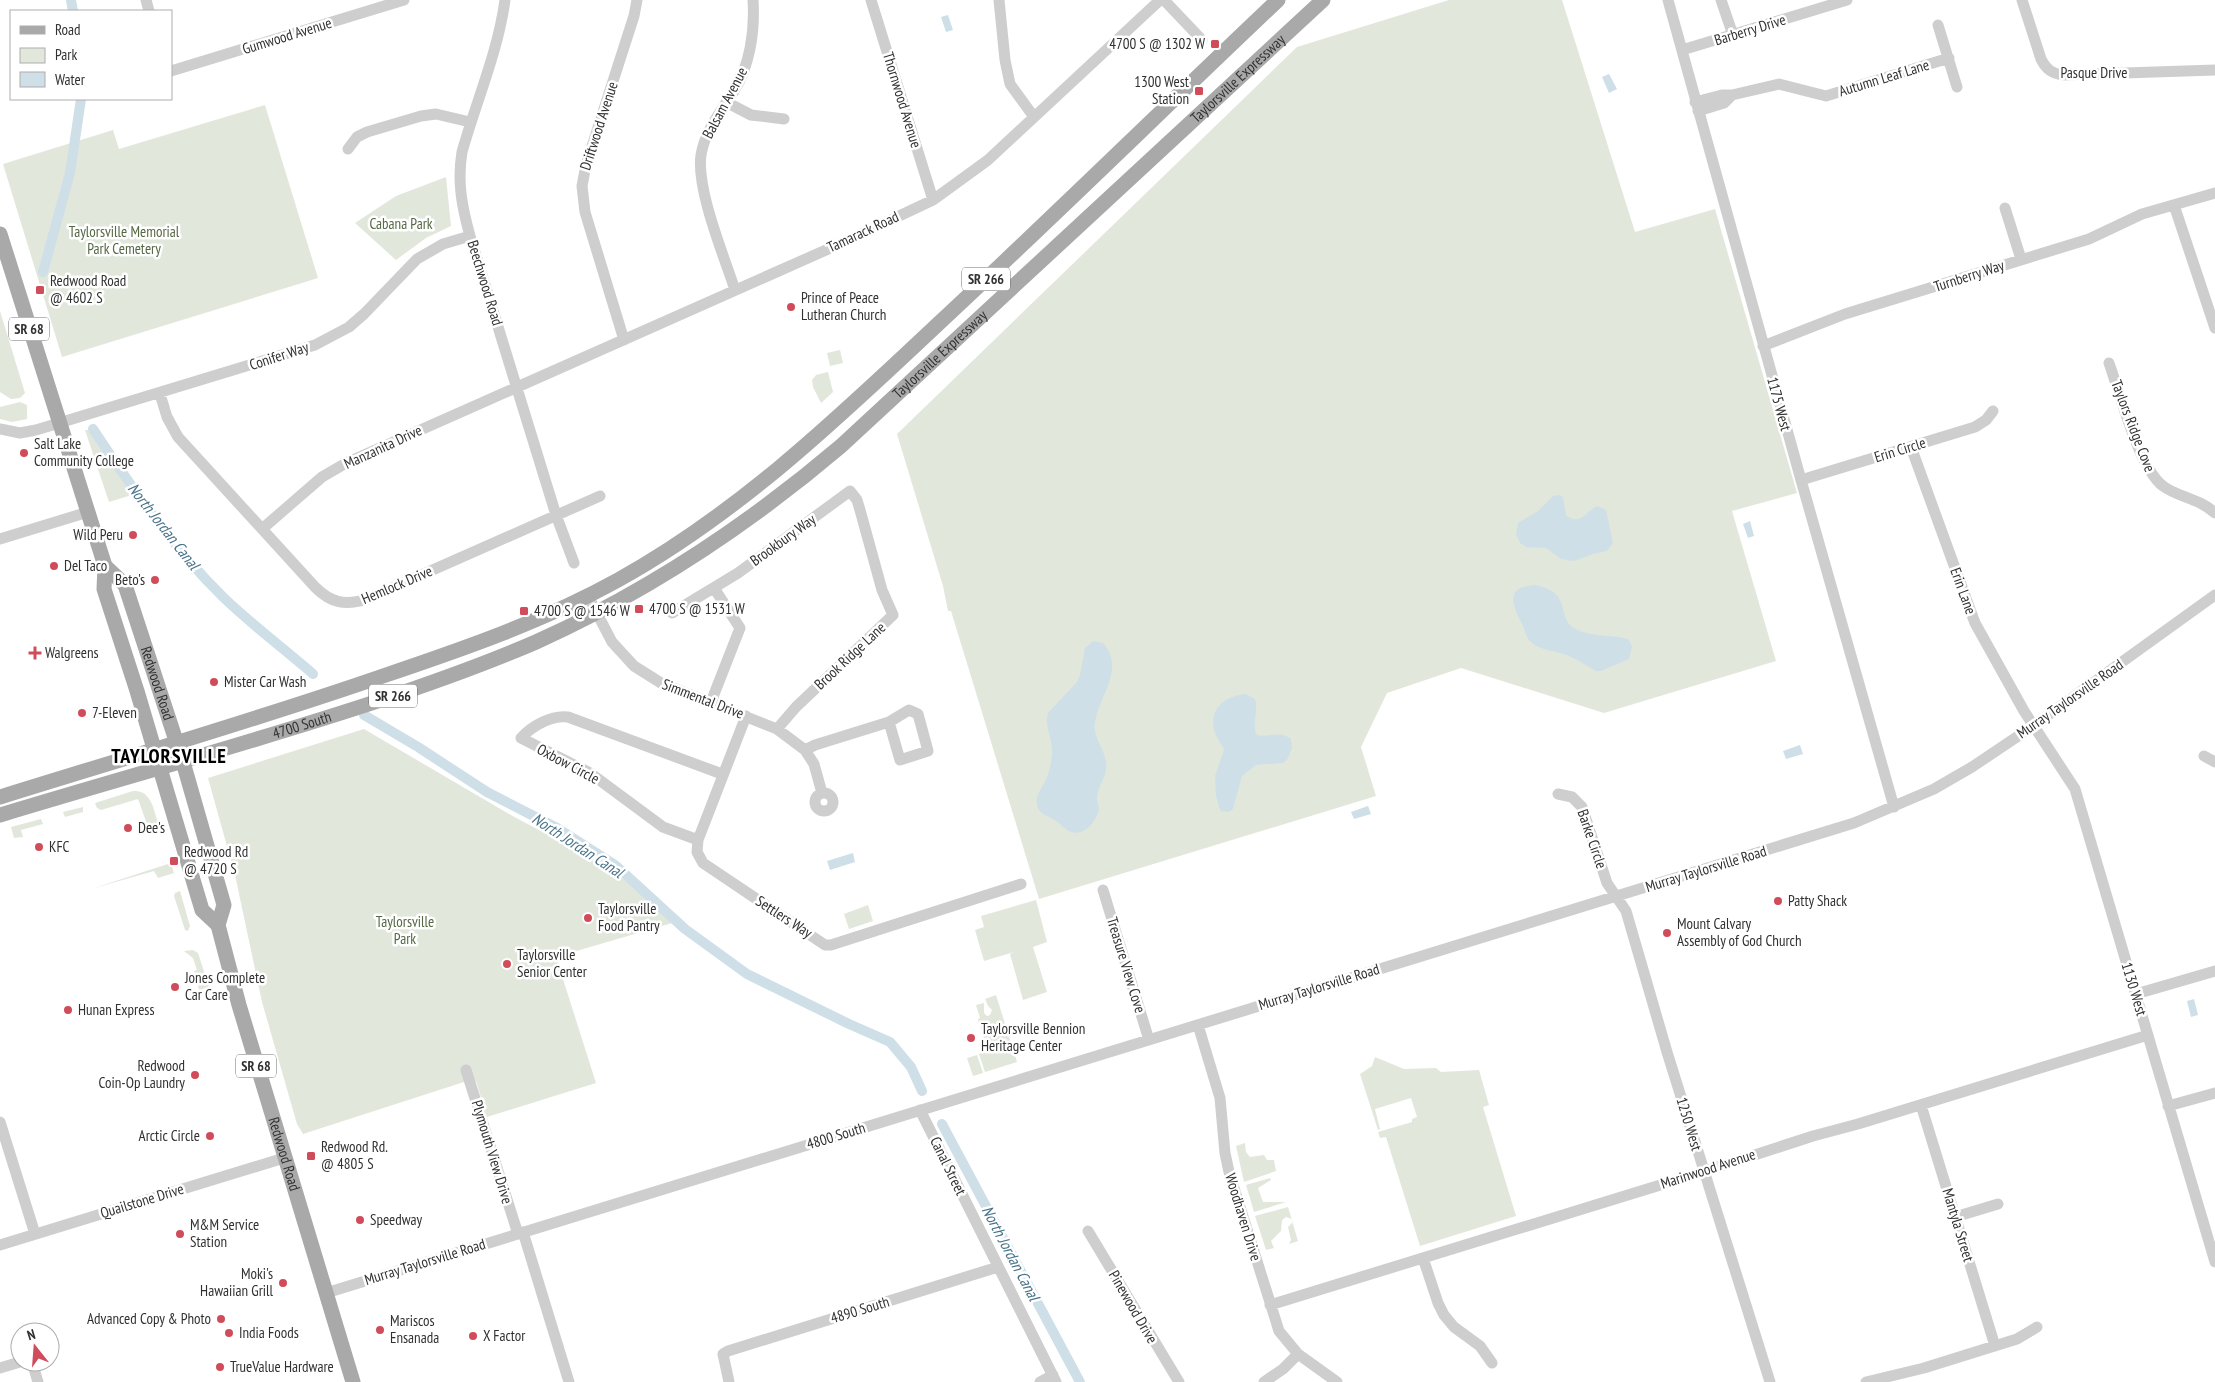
<svg xmlns="http://www.w3.org/2000/svg" width="2215" height="1382" font-family="'PT Sans Narrow',sans-serif">
	<rect width="100%" height="100%" fill="#fff"/>
	<path fill="#e2e7dc" d="M1449 0H1562L1635 232 1715 209 1797 493 1732 511 1776 661 1604 713 1461 668 1387 693 1361 747 1376 796 1039 899 951 611H948L943 586 897 434 1297 47Z
		M265 105 318 278 62 357 3 164 113 130 119 149Z
		M446 177 451 226 426 238 396 260 355 223 396 196Z
		M0 311 25 393 20 398 11 399 0 392Z
		M840 350 843 363 830 366 827 353Z
		M828 372 833 392 821 403 813 387 812 380 816 375Z
		M20 402 27 405V419L12 422 0 419V407Z
		M85 430H88L132 495 109 502Z
		M364 729 509 814 612 869 672 923 556 957 596 1083 487 1117 476 1081 464 1082 303 1134 297 1124 262 1002 235 875 208 778Z
		M133 791C152 789 154 812 159 826L148 827 138 799 101 810 97 808 95 803Z
		M83 807V812L65 817 63 812Z
		M41 819 43 824 21 830 23 837 14 838 11 827Z
		M171 863 174 873 158 878 154 871 91 889Z
		M180 891 190 926 188 931 185 930 174 896 175 893Z
		M1036 900 1047 942 1033 947 1047 992 1023 1000 1010 954 1014 952 984 961 975 930 984 927 981 916Z
		M868 905 873 921 849 929 844 914Z
		M193 950 198 953 209 987 199 990 194 971 197 970 193 958 184 951Z
		M996 995 1017 1062 985 1072 979 1054 988 1051 978 1019 980 1018 976 1005 984 1003V1013L987 1016 990 1015 992 1010 988 1006 985 999Z
		M977 1055 983 1073 973 1076 967 1058Z
		M1375 1057 1404 1069 1436 1068 1441 1072 1479 1070 1489 1105 1483 1107 1516 1216 1420 1246 1386 1137 1380 1138 1378 1132 1412 1122V1119L1417 1117 1411 1098 1375 1109 1380 1129 1378 1130 1360 1074 1372 1066Z
		M1245 1143 1246 1152 1250 1157 1264 1155 1267 1160H1274L1276 1171 1244 1182 1236 1146Z
		M1270 1178 1271 1180 1258 1188 1263 1202H1286L1254 1212 1246 1185Z
		M1288 1207 1298 1241 1289 1244 1291 1240 1288 1227 1292 1223V1219L1286 1217 1282 1220 1281 1231 1271 1241 1274 1248 1266 1250 1255 1216Z"/>
	<path fill="#cedfe7" d="M948 15 953 30 946 32 941 17Z
		M1609 74 1617 89 1609 93 1602 77Z
		M1558 495 1563 497 1566 515C1580 527 1586 511 1597 506L1606 510 1613 543 1607 551 1593 554 1574 561 1561 559 1546 548 1526 547 1520 543 1516 534 1518 523 1538 511 1553 496Z
		M1750 521 1754 536 1748 538 1743 524Z
		M1535 585C1573 592 1556 617 1574 628 1591 638 1611 634 1628 639L1632 646 1629 659 1601 671H1596C1587 666 1578 660 1569 656 1557 651 1542 651 1532 643 1527 639 1525 632 1523 626 1513 606 1503 587 1535 585Z
		M1093 641 1103 643C1126 669 1099 696 1095 722 1092 736 1104 748 1106 762 1108 776 1098 785 1097 798 1097 802 1099 806 1099 810 1096 822 1083 838 1069 831 1063 828 1059 822 1053 819 1048 816 1041 815 1038 808 1033 796 1043 788 1047 777 1050 769 1052 759 1052 751 1052 738 1044 725 1048 713L1077 682 1080 675 1085 648Z
		M1246 694 1255 699C1259 711 1251 725 1257 735 1269 738 1279 730 1291 739L1292 748 1287 760 1283 763 1256 765 1242 776 1233 809 1229 812 1221 811 1219 807 1216 796 1215 776 1224 750C1222 744 1217 739 1215 733 1208 710 1223 696 1246 694Z
		M1800 745 1803 754 1786 759 1783 751Z
		M1368 806 1371 814 1354 819 1351 812Z
		M853 853 855 862 830 870 827 861Z
		M2194 999 2198 1015 2191 1017 2187 1001Z"/>
	<g fill="none" stroke-linecap="round" stroke-linejoin="round">
		<path stroke="#cedfe7" stroke-width="10" d="M71 0 73 11
			M43 272 70 173 81 99
			M93 429C132 488 173 548 223 597 251 624 283 648 313 674
			M364 715 418 747 487 792 557 828 615 865 685 929 747 974 849 1024 890 1042 911 1067 922 1091
			M942 1124 1080 1382"/>
		<path stroke="#cecece" stroke-width="11" d="M146 0 149 11
			M505 0C498 52 476 102 462 152 457 182 462 207 470 236L556 515 574 563
			M871 0 933 200
			M999 0 1005 60 1010 84 1034 117
			M1164 0 1202 40
			M1668 0 1801 480 1894 807
			M1721 0 1733 35
			M2022 0 2041 59C2046 69 2052 74 2064 75L2215 70
			M1938 25 1957 87
			M1682 50 1847 0
			M171 71 404 0
			M726 102 751 115 784 119
			M1695 102 1722 95H1732L1779 84 1826 96 1949 58
			M1698 111 1724 103 1732 95
			M348 149 357 137 367 132 421 116 436 114 470 122
			M2174 205 2215 328
			M2005 208 2021 259
			M735 290C724 256 696 189 701 155 705 130 721 112 734 91 750 65 755 31 753 0
			M624 340 585 212 582 186 586 165 634 16 637 0
			M1763 346 1845 314 2089 239 2142 214 2215 193
			M2109 363C2120 394 2139 468 2163 486 2177 497 2199 498 2215 513
			M160 394 167 417 178 437 315 587C331 603 345 606 367 599L600 496
			M0 429 20 433 36 430 315 345 349 327 364 314 417 259 443 244 470 236
			M1911 447 1975 623 2024 711 2075 789 2215 1262
			M1801 480 1975 427 1986 420 1993 411
			M262 529 322 477 346 463 844 242 933 200 988 160 1160 0
			M0 539 88 512
			M588 596 612 642 634 666 661 683 777 729 805 750 814 764 822 793
			M672 613 738 573 850 491 857 500 860 510 882 590 893 615 796 707 777 729
			M711 702 740 628 714 588
			M746 716 698 840 697 852 703 863 825 945H831L1021 884
			M805 750 815 745 889 722 909 710 918 714 928 751 900 760 889 722
			M2204 756 2215 762
			M815 802a9 9 0 1 1 18 0a9 9 0 1 1-18 0Z
			M1558 794 1572 797 1582 807 1607 883 1626 911 1667 1052 1770 1382
			M698 840 663 827 590 773 521 738C532 726 551 715 568 717L722 774
			M1103 890 1149 1040
			M2136 994 2215 971
			M1198 1025 1220 1098 1225 1153 1229 1172 1279 1331 1298 1354 1337 1382
			M466 1070 518 1234
			M1921 1105 1995 1346
			M2168 1106 2215 1093
			M920 1110 1056 1382
			M0 1122 35 1234
			M1955 1217 1998 1204
			M1088 1231 1179 1382
			M523 1232 569 1382
			M0 1245 284 1158
			M1423 1258 1438 1303 1444 1315 1454 1327 1480 1346 1492 1363
			M326 1293 1854 823 1934 789 1972 767 2033 726 2215 595
			M1270 1305 1696 1174 1813 1136 1858 1124 2148 1035
			M32 1362 38 1382
			M0 1368 20 1362
			M729 1382 723 1354 728 1351 998 1267
			M1040 1382 1053 1375
			M1264 1382 1283 1369 1298 1354
			M1866 1382 1924 1368 2017 1339 2037 1327"/>
		<g stroke="#a9a9a9" stroke-width="15">
			<path d="M0 234 105 566 104 589 137 691 202 910 218 925"/>
			<path id="s1" d="M105 566 125 585 183 762 224 905 218 925 239 1005 353 1382"/>
			<path d="M0 797C128 757 256 720 383 676 463 649 544 621 618 580 739 513 838 418 937 325 1052 218 1164 108 1278 0"/>
			<path id="s2" d="M0 815C125 777 251 743 375 702 429 684 483 665 536 642 647 592 748 525 841 446L1323 0"/>
		</g>
	</g>
	<g fill="#d04c5b" stroke="#fff" stroke-width="2">
		<rect x="1210" y="39" width="10" height="10" rx="2.5"/>
		<rect x="1194" y="86" width="10" height="10" rx="2.5"/>
		<rect x="35" y="285" width="10" height="10" rx="2.5"/>
		<circle cx="791" cy="307" r="5"/>
		<circle cx="24" cy="453" r="5"/>
		<circle cx="133" cy="535" r="5"/>
		<circle cx="54" cy="566" r="5"/>
		<circle cx="155" cy="580" r="5"/>
		<rect x="634" y="604" width="10" height="10" rx="2.5"/>
		<rect x="519" y="606" width="10" height="10" rx="2.5"/>
		<path d="M32.5 645.5h5v5h5v5h-5v5h-5v-5h-5v-5h5z"/>
		<circle cx="214" cy="682" r="5"/>
		<circle cx="82" cy="713" r="5"/>
		<circle cx="128" cy="828" r="5"/>
		<circle cx="39" cy="847" r="5"/>
		<rect x="169" y="856" width="10" height="10" rx="2.5"/>
		<circle cx="1778" cy="901" r="5"/>
		<circle cx="588" cy="918" r="5"/>
		<circle cx="1667" cy="933" r="5"/>
		<circle cx="507" cy="964" r="5"/>
		<circle cx="175" cy="987" r="5"/>
		<circle cx="68" cy="1010" r="5"/>
		<circle cx="971" cy="1038" r="5"/>
		<circle cx="195" cy="1075" r="5"/>
		<circle cx="210" cy="1136" r="5"/>
		<rect x="306" y="1151" width="10" height="10" rx="2.5"/>
		<circle cx="360" cy="1220" r="5"/>
		<circle cx="180" cy="1234" r="5"/>
		<circle cx="283" cy="1283" r="5"/>
		<circle cx="221" cy="1319" r="5"/>
		<circle cx="380" cy="1330" r="5"/>
		<circle cx="229" cy="1333" r="5"/>
		<circle cx="473" cy="1336" r="5"/>
		<circle cx="220" cy="1367" r="5"/>
	</g>
	<g text-anchor="middle" stroke-width="5" stroke-linejoin="round" paint-order="stroke">
		<g fill="#fff" stroke="#6f6f6f" stroke-width="1">
			<rect x="962" y="267.5" width="48" height="23" rx="4"/>
			<rect x="9" y="317.5" width="40" height="23" rx="4"/>
			<rect x="369" y="684.5" width="48" height="23" rx="4"/>
			<rect x="236" y="1054.5" width="40" height="23" rx="4"/>
		</g>
		<g font-size="14" font-weight="bold" fill="#313131">
			<text x="986" y="284">SR 266</text>
			<text x="29" y="334">SR 68</text>
			<text x="393" y="701">SR 266</text>
			<text x="256" y="1071">SR 68</text>
		</g>
		<g font-size="15" fill="#313131" stroke="#fff">
			<text transform="translate(1750 30) rotate(-17)" y="5">Barberry Drive</text>
			<text transform="translate(287 36) rotate(-17)" y="5">Gumwood Avenue</text>
			<text x="2094" y="78">Pasque Drive</text>
			<text transform="translate(1884 78) rotate(-17)" y="5">Autumn Leaf Lane</text>
			<text dy="5" stroke="none"><textPath href="#s2" startOffset="1468">Taylorsville Expressway</textPath></text>
			<text transform="translate(902 100) rotate(73)" y="5">Thornwood Avenue</text>
			<text transform="translate(725 103) rotate(-62)" y="5">Balsam Avenue</text>
			<text transform="translate(599 126) rotate(-72)" y="5">Driftwood Avenue</text>
			<text transform="translate(863 232) rotate(-25)" y="5">Tamarack Road</text>
			<text transform="translate(1969 276) rotate(-18)" y="5">Turnberry Way</text>
			<text transform="translate(485 283) rotate(73)" y="5">Beechwood Road</text>
			<text dy="5" stroke="none"><textPath href="#s2" startOffset="1062">Taylorsville Expressway</textPath></text>
			<text transform="translate(279 356) rotate(-18)" y="5">Conifer Way</text>
			<text transform="translate(1779 404) rotate(75)" y="5">1175 West</text>
			<text transform="translate(2133 426) rotate(69)" y="5">Taylors Ridge Cove</text>
			<text transform="translate(383 447) rotate(-25)" y="5">Manzanita Drive</text>
			<text transform="translate(1900 450) rotate(-17)" y="5">Erin Circle</text>
			<text transform="translate(783 540) rotate(-36)" y="5">Brookbury Way</text>
			<text transform="translate(397 585) rotate(-23)" y="5">Hemlock Drive</text>
			<text transform="translate(1963 591) rotate(70)" y="5">Erin Lane</text>
			<text transform="translate(850 656) rotate(-43)" y="5">Brook Ridge Lane</text>
			<text dy="5" stroke="none"><textPath href="#s1" startOffset="131">Redwood Road</textPath></text>
			<text transform="translate(703 699) rotate(21)" y="5">Simmental Drive</text>
			<text transform="translate(2070 699) rotate(-35)" y="5">Murray Taylorsville Road</text>
			<text dy="5" stroke="none"><textPath href="#s2" startOffset="315">4700 South</textPath></text>
			<text transform="translate(568 764) rotate(28)" y="5">Oxbow Circle</text>
			<text transform="translate(1592 839) rotate(71)" y="5">Barke Circle</text>
			<text transform="translate(1706 869) rotate(-17)" y="5">Murray Taylorsville Road</text>
			<text transform="translate(784 917) rotate(33)" y="5">Settlers Way</text>
			<text transform="translate(1126 965) rotate(73)" y="5">Treasure View Cove</text>
			<text transform="translate(1319 987) rotate(-17)" y="5">Murray Taylorsville Road</text>
			<text transform="translate(2134 989) rotate(73)" y="5">1130 West</text>
			<text transform="translate(1689 1124) rotate(73)" y="5">1250 West</text>
			<text transform="translate(836 1136) rotate(-17)" y="5">4800 South</text>
			<text transform="translate(492 1152) rotate(73)" y="5">Plymouth View Drive</text>
			<text dy="5" stroke="none"><textPath href="#s1" startOffset="622">Redwood Road</textPath></text>
			<text transform="translate(948 1166) rotate(64)" y="5">Canal Street</text>
			<text transform="translate(1708 1169) rotate(-18)" y="5">Marinwood Avenue</text>
			<text transform="translate(142 1201) rotate(-17)" y="5">Quailstone Drive</text>
			<text transform="translate(1243 1217) rotate(73)" y="5">Woodhaven Drive</text>
			<text transform="translate(1958 1225) rotate(73)" y="5">Mantyla Street</text>
			<text transform="translate(425 1262) rotate(-17)" y="5">Murray Taylorsville Road</text>
			<text transform="translate(1133 1307) rotate(60)" y="5">Pinewood Drive</text>
			<text transform="translate(860 1310) rotate(-17)" y="5">4890 South</text>
		</g>
		<g font-size="15" fill="#313131" stroke="#fff" text-anchor="start">
			<text x="1205" y="49" text-anchor="end">4700 S @ 1302 W</text>
			<text x="1189" y="87" text-anchor="end">1300 West<tspan x="1189" dy="17">Station</tspan></text>
			<text x="50" y="286">Redwood Road<tspan x="50" dy="17">@ 4602 S</tspan></text>
			<text x="801" y="303">Prince of Peace<tspan x="801" dy="17">Lutheran Church</tspan></text>
			<text x="34" y="449">Salt Lake<tspan x="34" dy="17">Community College</tspan></text>
			<text x="123" y="540" text-anchor="end">Wild Peru</text>
			<text x="64" y="571">Del Taco</text>
			<text x="145" y="585" text-anchor="end">Beto's</text>
			<text x="649" y="614">4700 S @ 1531 W</text>
			<text x="534" y="616">4700 S @ 1546 W</text>
			<text x="45" y="658">Walgreens</text>
			<text x="224" y="687">Mister Car Wash</text>
			<text x="92" y="718">7-Eleven</text>
			<text x="138" y="833">Dee's</text>
			<text x="49" y="852">KFC</text>
			<text x="184" y="857">Redwood Rd<tspan x="184" dy="17">@ 4720 S</tspan></text>
			<text x="1788" y="906">Patty Shack</text>
			<text x="598" y="914">Taylorsville<tspan x="598" dy="17">Food Pantry</tspan></text>
			<text x="1677" y="929">Mount Calvary<tspan x="1677" dy="17">Assembly of God Church</tspan></text>
			<text x="517" y="960">Taylorsville<tspan x="517" dy="17">Senior Center</tspan></text>
			<text x="185" y="983">Jones Complete<tspan x="185" dy="17">Car Care</tspan></text>
			<text x="78" y="1015">Hunan Express</text>
			<text x="981" y="1034">Taylorsville Bennion<tspan x="981" dy="17">Heritage Center</tspan></text>
			<text x="185" y="1071" text-anchor="end">Redwood<tspan x="185" dy="17">Coin-Op Laundry</tspan></text>
			<text x="200" y="1141" text-anchor="end">Arctic Circle</text>
			<text x="321" y="1152">Redwood Rd.<tspan x="321" dy="17">@ 4805 S</tspan></text>
			<text x="370" y="1225">Speedway</text>
			<text x="190" y="1230">M&amp;M Service<tspan x="190" dy="17">Station</tspan></text>
			<text x="273" y="1279" text-anchor="end">Moki's<tspan x="273" dy="17">Hawaiian Grill</tspan></text>
			<text x="211" y="1324" text-anchor="end">Advanced Copy &amp; Photo</text>
			<text x="390" y="1326">Mariscos<tspan x="390" dy="17">Ensanada</tspan></text>
			<text x="239" y="1338">India Foods</text>
			<text x="483" y="1341">X Factor</text>
			<text x="230" y="1372">TrueValue Hardware</text>
		</g>
		<g font-size="15" fill="#566844" stroke="#fff">
			<text x="401" y="229">Cabana Park</text>
			<text x="124" y="237">Taylorsville Memorial<tspan x="124" dy="17">Park Cemetery</tspan></text>
			<text x="405" y="927">Taylorsville<tspan x="405" dy="17">Park</tspan></text>
		</g>
		<g font-size="16" font-style="italic" fill="#49748a" stroke="#fff">
			<text transform="translate(164 526) rotate(52)" y="6">North Jordan Canal</text>
			<text transform="translate(578 845) rotate(33)" y="6">North Jordan Canal</text>
			<text transform="translate(1011 1253) rotate(62)" y="6">North Jordan Canal</text>
		</g>
		<g font-size="20" font-weight="bold" letter-spacing="1" fill="#000" stroke="#fff">
			<text x="169" y="763">TAYLORSVILLE</text>
		</g>
	</g>
	<rect x="10" y="10" width="162" height="90" fill="#ffffff" stroke="#adadad"/>
	<rect x="20" y="26" width="25" height="8" fill="#a9a9a9" stroke="#adadad"/>
	<text x="55" y="35" font-size="15" fill="#313131">Road</text>
	<rect x="20" y="48" width="25" height="15" fill="#e2e7dc" stroke="#adadad"/>
	<text x="55" y="60" font-size="15" fill="#313131">Park</text>
	<rect x="20" y="72" width="25" height="15" fill="#cedfe7" stroke="#adadad"/>
	<text x="55" y="85" font-size="15" fill="#313131">Water</text>
	<g transform="translate(35 1347) rotate(343)"><circle r="24" fill="#ffffff" stroke="#adadad"/>
	<path d="M0-4L9 19L0 12L-9 19Z" fill="#d04c5b"/>
	<text y="-8" font-size="14" font-weight="bold" text-anchor="middle" fill="#313131">N</text>
	</g>
</svg>
